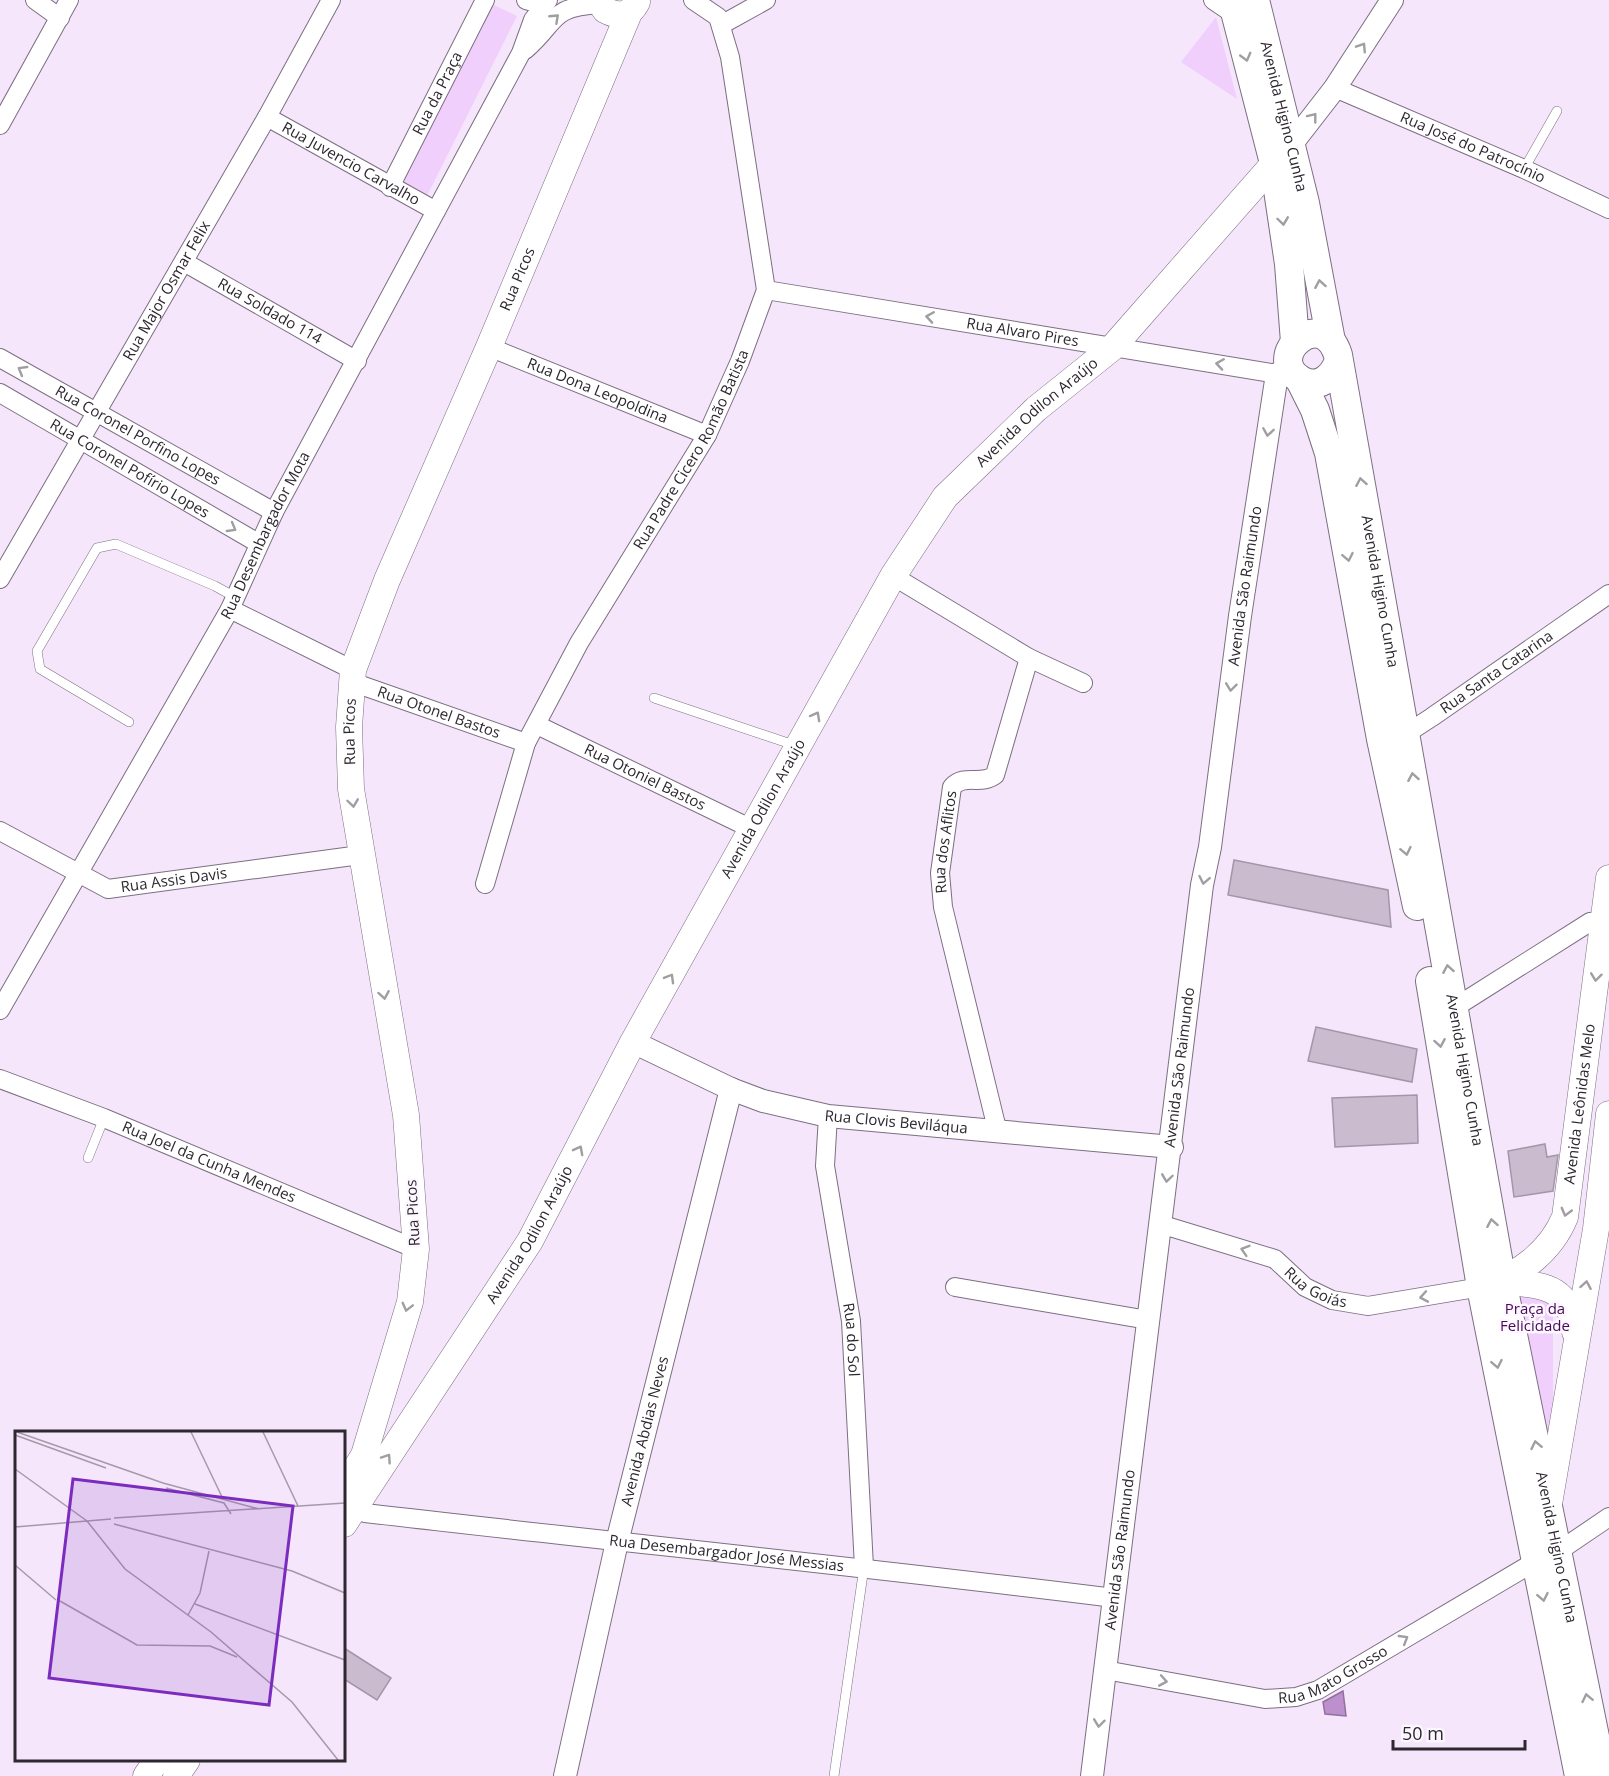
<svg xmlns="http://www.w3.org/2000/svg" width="1609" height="1776" font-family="'Open Sans',sans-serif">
	<rect width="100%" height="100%" fill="#f5e6fb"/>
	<path fill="#f1cffd" d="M490 3 517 16 425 200 398 186Z
		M1216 17 1237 99 1181 62Z
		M1527 1294 1544 1300 1553 1310V1433L1547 1437 1516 1296Z"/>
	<path fill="#bd8fcd" stroke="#92709e" stroke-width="1.5" d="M1343 1691 1346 1716 1325 1714 1323 1702Z"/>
	<path fill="#cabbcf" stroke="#a496a9" stroke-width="1.5" d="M1234 860 1388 890 1391 927 1228 895Z
		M1316 1027 1417 1049 1412 1082 1308 1061Z
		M1417 1095 1418 1143 1335 1147 1332 1098Z
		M1545 1144 1547 1157 1558 1155 1553 1191 1514 1197 1508 1151Z
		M344 1648 391 1678 377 1700 344 1679Z"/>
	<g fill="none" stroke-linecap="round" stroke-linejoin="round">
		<defs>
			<path id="service" d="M1524 169 1557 111
				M654 698 797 746
				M129 722 40 669 37 651 97 548 116 544 215 586 235 597
				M88 1158 104 1118
				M834 1776 864 1567"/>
			<g id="minor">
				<path d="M35 0 60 18"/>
				<path d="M526 0 544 5"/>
				<path d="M1213 0 1235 15"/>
				<path d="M721 25 766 0"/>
				<path d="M525 50C558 22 548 7 600 4"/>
				<path id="s1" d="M1335 88 1524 169 1609 209"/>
				<path id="s2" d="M267 117 436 211"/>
				<path d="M0 125 69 0"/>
				<path id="s3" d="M390 187 485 0"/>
				<path id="s4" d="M184 262 357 361"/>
				<path id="s5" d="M766 290 1277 374"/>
				<path id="s6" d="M489 347 707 435"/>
				<path id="s7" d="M0 358 274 512"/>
				<path id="s8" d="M0 393 258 543"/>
				<path d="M893 576 1029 658 1083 683"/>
				<path id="s9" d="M0 579 267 117 331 0"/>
				<path d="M230 609 353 670"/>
				<path id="s10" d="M352 682 526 743"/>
				<path id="s11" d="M537 725 754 830"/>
				<path id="s12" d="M1396 736 1406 734 1432 717 1609 594"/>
				<path id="s13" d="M0 831 108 889 360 855"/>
				<path id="s14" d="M485 884 526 743 579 643 707 435 740 361 766 290 730 57 718 17 693 0"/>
				<path d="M1454 1008 1590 922 1609 920"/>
				<path id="s15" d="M0 1010 230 609 274 512 521 53 533 20 548 0"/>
				<path id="s16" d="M0 1079 104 1118 416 1249"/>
				<path id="s17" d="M828 1116 825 1166 851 1321 864 1567"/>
				<path id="s18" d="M998 1133 943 907 940 873 952 787C965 773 981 786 995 775L1029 658"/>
				<path id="s19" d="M1160 1224 1275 1259 1305 1287 1332 1300 1368 1306 1481 1287"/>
				<path d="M955 1287 1148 1320"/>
				<path id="s20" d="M344 1501 365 1513C615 1542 865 1567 1114 1598"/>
				<path d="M1556 1553 1609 1517"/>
				<path id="s21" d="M1105 1670 1265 1699 1296 1697 1318 1690 1536 1561"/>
			</g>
			<g id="tertiary">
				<path d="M1290 146 1335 88 1392 0"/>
				<path id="s22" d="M633 1042 731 1089 763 1101 828 1116 1172 1147"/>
				<path id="s23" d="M565 1776 617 1542 731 1089"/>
				<path id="s24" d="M1092 1776 1202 885 1210 847 1240 616 1277 374 1291 368"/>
			</g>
			<g id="secondary">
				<path d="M599 0 605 10C618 17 630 16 637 2"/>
				<path d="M1502 1281C1543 1286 1569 1284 1575 1332"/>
				<path id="s25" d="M1484 1286C1519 1276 1551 1251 1565 1217L1609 878"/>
				<path id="s26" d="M344 1488 364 1455 410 1302 416 1249 406 1115 351 789 349 727 353 670 387 580 489 347 629 13"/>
				<path d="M1549 1504 1596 1229 1609 1114"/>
				<path id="s27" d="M344 1524 530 1241 633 1042 893 576 945 497 1036 409 1112 348 1284 152"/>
				<path d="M146 1776 157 1760"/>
				<path d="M176 1776 187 1760"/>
			</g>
			<g id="primary">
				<path d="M1232 0 1274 163 1289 264 1295 342"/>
				<path id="s28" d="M1255 0 1305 203 1331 341"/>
				<path id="s29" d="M1338 363C1332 378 1317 390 1301 380 1262 357 1322 304 1338 355L1502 1281 1603 1776"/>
				<path d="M1300 380 1315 410 1329 453 1381 739 1417 906"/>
				<path d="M1430 981 1481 1287 1579 1776"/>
			</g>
		</defs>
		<use href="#service" stroke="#7c6f81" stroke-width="10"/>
		<use href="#minor" stroke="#7c6f81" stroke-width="20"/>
		<use href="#tertiary" stroke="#7c6f81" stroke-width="24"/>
		<use href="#secondary" stroke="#7c6f81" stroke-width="27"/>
		<use href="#primary" stroke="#7c6f81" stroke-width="30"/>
		<use href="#service" stroke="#fff" stroke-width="9"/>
		<use href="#minor" stroke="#fff" stroke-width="18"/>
		<use href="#tertiary" stroke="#fff" stroke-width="22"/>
		<use href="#secondary" stroke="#fff" stroke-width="26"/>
		<use href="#primary" stroke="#fff" stroke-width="28"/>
	</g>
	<defs><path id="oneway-chevron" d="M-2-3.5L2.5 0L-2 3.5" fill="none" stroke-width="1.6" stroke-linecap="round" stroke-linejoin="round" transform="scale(1.5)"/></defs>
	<g stroke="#a09ea1">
		<use href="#oneway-chevron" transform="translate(555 18) rotate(-43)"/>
		<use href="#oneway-chevron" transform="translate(1362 47) rotate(-57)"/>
		<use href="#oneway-chevron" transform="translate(1246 57) rotate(75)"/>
		<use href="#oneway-chevron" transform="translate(1313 117) rotate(-52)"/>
		<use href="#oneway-chevron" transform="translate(1283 221) rotate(82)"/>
		<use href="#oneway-chevron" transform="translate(1320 284) rotate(-100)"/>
		<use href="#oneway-chevron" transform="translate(930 317) rotate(-171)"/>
		<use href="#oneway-chevron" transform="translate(1220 364) rotate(-171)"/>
		<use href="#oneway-chevron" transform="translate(22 370) rotate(-150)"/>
		<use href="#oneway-chevron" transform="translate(1268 432) rotate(99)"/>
		<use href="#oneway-chevron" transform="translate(1361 482) rotate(-100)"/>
		<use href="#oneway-chevron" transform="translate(232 528) rotate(30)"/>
		<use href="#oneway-chevron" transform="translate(1348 557) rotate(79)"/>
		<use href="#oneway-chevron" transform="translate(1231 687) rotate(97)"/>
		<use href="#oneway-chevron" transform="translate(816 716) rotate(-61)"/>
		<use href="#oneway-chevron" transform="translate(1413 777) rotate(-100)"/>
		<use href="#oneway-chevron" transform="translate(353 803) rotate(82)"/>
		<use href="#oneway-chevron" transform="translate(1406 851) rotate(78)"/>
		<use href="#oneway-chevron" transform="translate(1204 880) rotate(101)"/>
		<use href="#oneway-chevron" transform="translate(1448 969) rotate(-100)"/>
		<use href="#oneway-chevron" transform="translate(1596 977) rotate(97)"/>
		<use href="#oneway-chevron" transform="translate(670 978) rotate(-60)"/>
		<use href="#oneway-chevron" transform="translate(384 995) rotate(80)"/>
		<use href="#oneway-chevron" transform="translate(1440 1043) rotate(80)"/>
		<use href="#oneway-chevron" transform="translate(579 1150) rotate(-62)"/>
		<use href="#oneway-chevron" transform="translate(1167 1178) rotate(98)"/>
		<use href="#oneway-chevron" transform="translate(1566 1212) rotate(105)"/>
		<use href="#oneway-chevron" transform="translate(1492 1223) rotate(-100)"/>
		<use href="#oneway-chevron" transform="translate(1245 1250) rotate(-163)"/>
		<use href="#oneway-chevron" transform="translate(1586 1285) rotate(-80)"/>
		<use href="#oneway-chevron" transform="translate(1424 1297) rotate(170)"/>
		<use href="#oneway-chevron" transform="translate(407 1307) rotate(104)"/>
		<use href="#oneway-chevron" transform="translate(1497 1364) rotate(79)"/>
		<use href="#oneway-chevron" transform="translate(1536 1445) rotate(-102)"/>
		<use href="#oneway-chevron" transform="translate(387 1458) rotate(-56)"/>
		<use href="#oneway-chevron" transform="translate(1543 1597) rotate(79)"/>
		<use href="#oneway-chevron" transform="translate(1404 1639) rotate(-31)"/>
		<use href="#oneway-chevron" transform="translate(1163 1681) rotate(10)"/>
		<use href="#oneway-chevron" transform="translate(1587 1698) rotate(-102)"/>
		<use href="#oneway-chevron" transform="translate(1099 1723) rotate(97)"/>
	</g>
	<g text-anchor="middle" stroke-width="5" stroke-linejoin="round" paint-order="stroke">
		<g font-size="15" fill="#2d272f" stroke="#fdf7ff">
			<text dy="5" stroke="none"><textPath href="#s3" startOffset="105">Rua da Praça</textPath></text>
			<text dy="5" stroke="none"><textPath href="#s28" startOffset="120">Avenida Higino Cunha</textPath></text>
			<text dy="5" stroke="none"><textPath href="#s1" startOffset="150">Rua José do Patrocínio</textPath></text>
			<text dy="5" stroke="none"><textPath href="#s2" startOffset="96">Rua Juvencio Carvalho</textPath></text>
			<text dy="5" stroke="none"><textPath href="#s26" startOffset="1260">Rua Picos</textPath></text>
			<text dy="5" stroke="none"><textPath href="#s9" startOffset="333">Rua Major Osmar Felix</textPath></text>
			<text dy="5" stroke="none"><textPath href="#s4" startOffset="99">Rua Soldado 114</textPath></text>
			<text dy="5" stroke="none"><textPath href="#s5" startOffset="260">Rua Alvaro Pires</textPath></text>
			<text dy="5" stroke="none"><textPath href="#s6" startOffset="117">Rua Dona Leopoldina</textPath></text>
			<text dy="5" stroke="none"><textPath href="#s27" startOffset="1316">Avenida Odilon Araújo</textPath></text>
			<text dy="5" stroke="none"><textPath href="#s7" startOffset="158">Rua Coronel Porfino Lopes</textPath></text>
			<text dy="5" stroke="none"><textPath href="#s14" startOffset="484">Rua Padre Cicero Romão Batista</textPath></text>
			<text dy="5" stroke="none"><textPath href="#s8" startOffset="150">Rua Coronel Pofírio Lopes</textPath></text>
			<text dy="5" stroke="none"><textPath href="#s15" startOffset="544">Rua Desembargador Mota</textPath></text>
			<text dy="5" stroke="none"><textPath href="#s24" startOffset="1200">Avenida São Raimundo</textPath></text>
			<text dy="5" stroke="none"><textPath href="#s29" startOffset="387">Avenida Higino Cunha</textPath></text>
			<text dy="5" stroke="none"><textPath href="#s12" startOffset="120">Rua Santa Catarina</textPath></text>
			<text dy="5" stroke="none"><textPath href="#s10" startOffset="92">Rua Otonel Bastos</textPath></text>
			<text dy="5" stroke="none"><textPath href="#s26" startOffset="774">Rua Picos</textPath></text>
			<text dy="5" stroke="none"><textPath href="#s11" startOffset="120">Rua Otoniel Bastos</textPath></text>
			<text dy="5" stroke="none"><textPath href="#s27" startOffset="830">Avenida Odilon Araújo</textPath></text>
			<text dy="5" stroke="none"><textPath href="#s18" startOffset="298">Rua dos Aflitos</textPath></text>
			<text dy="5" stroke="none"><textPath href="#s13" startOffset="189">Rua Assis Davis</textPath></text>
			<text dy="5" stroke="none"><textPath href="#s24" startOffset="714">Avenida São Raimundo</textPath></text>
			<text dy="5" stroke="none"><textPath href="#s29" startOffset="873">Avenida Higino Cunha</textPath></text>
			<text dy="5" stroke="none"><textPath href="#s25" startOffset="224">Avenida Leônidas Melo</textPath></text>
			<text dy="5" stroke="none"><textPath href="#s22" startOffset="278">Rua Clovis Beviláqua</textPath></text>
			<text dy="5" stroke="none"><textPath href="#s16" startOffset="225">Rua Joel da Cunha Mendes</textPath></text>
			<text transform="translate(413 1213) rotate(-93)" y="5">Rua Picos</text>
			<text dy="5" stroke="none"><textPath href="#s27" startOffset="344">Avenida Odilon Araújo</textPath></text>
			<text dy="5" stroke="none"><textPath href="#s19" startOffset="171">Rua Goiás</textPath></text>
			<text dy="5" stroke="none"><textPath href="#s17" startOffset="226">Rua do Sol</textPath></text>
			<text dy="5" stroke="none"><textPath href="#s23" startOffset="354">Avenida Abdias Neves</textPath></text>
			<text dy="5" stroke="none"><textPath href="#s29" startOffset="1359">Avenida Higino Cunha</textPath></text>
			<text dy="5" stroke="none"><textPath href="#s24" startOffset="228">Avenida São Raimundo</textPath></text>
			<text dy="5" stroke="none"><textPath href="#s20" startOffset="388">Rua Desembargador José Messias</textPath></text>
			<text dy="5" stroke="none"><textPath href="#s21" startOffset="236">Rua Mato Grosso</textPath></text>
		</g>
		<g font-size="15" fill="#460a57" stroke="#fdf7ff">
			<text x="1535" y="1314">Praça da<tspan x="1535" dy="17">Felicidade</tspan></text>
		</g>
	</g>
	<g transform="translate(15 1431)">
		<rect width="330" height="330" fill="#f5e6fb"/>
		<path fill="none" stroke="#a59aa9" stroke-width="1.5" d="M2 1 148 52 244 78M176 1 208 68M248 1 283 75M0 4 91 37M0 38 72 90M151 57 209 72 216 83M99 87 330 72M72 90 110 138 196 201 277 271 323 329M99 93 277 140 330 162M0 96 96 88M0 134 41 169M45 170 122 214 195 215 222 226M180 173 330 229M173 184 185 162 194 120"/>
		<path fill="#7b2cbf" fill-opacity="0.15" stroke="#7b2cbf" stroke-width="3" d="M58 48 278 75 254 274 34 247Z"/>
		<rect width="330" height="330" fill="none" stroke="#2d272f" stroke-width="3"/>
	</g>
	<path d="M1393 1740v9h132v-9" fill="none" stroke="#2d272f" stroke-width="3"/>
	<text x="1402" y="1740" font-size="18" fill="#2d272f" stroke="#fdf7ff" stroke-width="4.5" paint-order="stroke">50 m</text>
</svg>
